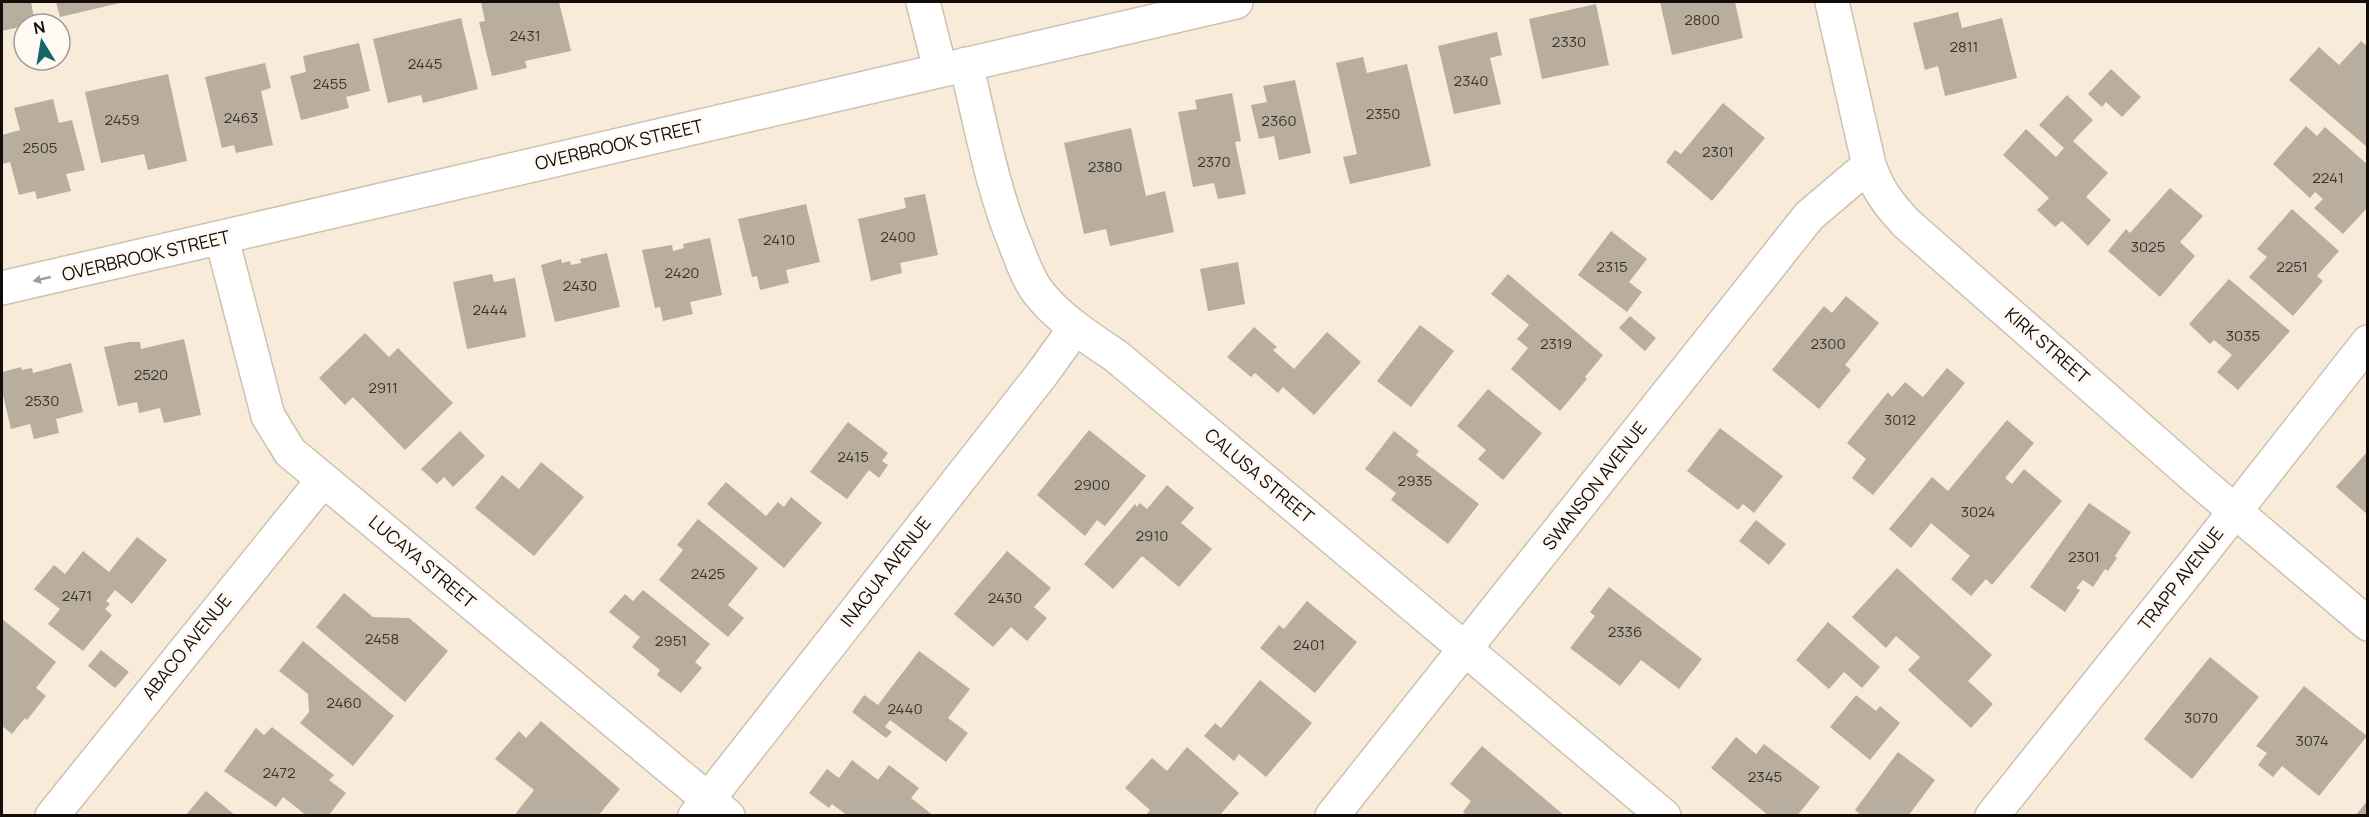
<svg xmlns="http://www.w3.org/2000/svg" width="2369" height="817" font-family="Manrope,sans-serif">
	<rect width="100%" height="100%" fill="#f8ebda"/>
	<path fill="#b9ad9d" d="M2 2H31L35 24H24V26L2 31Z
		M56 2H124L60 17Z
		M481 2H559L571 51 525 61 527 68 492 76 479 22 485 21Z
		M1660 2H1735L1743 38 1672 55Z
		M1596 4 1609 65 1542 79 1529 19Z
		M1958 12 1962 28 2002 18 2017 78 1945 96 1938 66 1925 70 1913 23Z
		M461 18 478 89 423 103 421 95 388 103 373 39Z
		M1497 32 1502 55 1490 58 1501 104 1454 114 1438 46Z
		M2361 41 2368 47V148L2289 80 2319 47 2339 65Z
		M359 43 370 91 346 97 349 108 301 120 290 76 306 72 303 56Z
		M1363 57 1367 73 1407 64 1431 166 1350 184 1343 157 1357 154 1336 63Z
		M265 63 271 88 261 91 273 145 236 153 234 145 222 148 205 77Z
		M2111 69 2141 97 2122 117 2106 102 2102 107 2088 94Z
		M168 74 187 161 148 170 144 154 101 163 85 92Z
		M1295 80 1311 153 1279 160 1274 136 1259 139 1251 105 1267 102 1263 86Z
		M1232 93 1241 141 1235 142 1246 194 1218 199 1214 183 1193 187 1178 112 1197 109 1195 100Z
		M2067 95 2093 120 2073 141 2108 173 2086 197 2111 220 2088 246 2062 221 2055 227 2037 210 2049 198 2003 155 2026 129 2056 157 2064 148 2039 125Z
		M53 99 59 123 72 120 85 170 66 174 71 191 37 199 35 191 19 195 10 162 2 164V135L20 130 14 108Z
		M1723 103 1765 138 1712 201 1666 162 1675 150 1681 154Z
		M2306 126 2317 136 2325 127 2368 165V207L2343 234 2314 208 2323 199 2315 192 2310 198 2273 164Z
		M1131 128 1146 196 1165 191 1174 232 1110 246 1106 229 1084 234 1064 143Z
		M2170 188 2203 216 2180 242 2195 256 2160 297 2108 251 2126 229 2130 233Z
		M925 194 938 255 900 263 902 273 871 281 858 219 906 208 904 198Z
		M806 204 820 262 786 270 789 283 760 290 757 276 752 277 738 219Z
		M2292 209 2339 251 2317 276 2323 281 2293 316 2249 277 2267 257 2257 249Z
		M1611 231 1647 259 1629 282 1642 292 1627 312 1578 275Z
		M710 238 722 295 690 302 693 314 663 321 660 307 655 308 642 250 672 245 673 251 684 248 683 244Z
		M607 253 620 307 555 322 541 265 561 259 562 263 570 261 571 265 581 263 580 259Z
		M1238 262 1245 304 1208 311 1200 269Z
		M492 274 494 282 515 278 526 337 467 349 453 282Z
		M1508 274 1603 355 1585 377 1587 379 1560 411 1511 369 1528 348 1517 339 1529 325 1491 294Z
		M2229 279 2290 331 2238 390 2217 372 2232 355 2214 340 2210 344 2189 324Z
		M1846 296 1879 323 1845 365 1851 370 1819 409 1772 370 1824 306 1832 313Z
		M1630 316 1656 338 1645 351 1619 328Z
		M1420 325 1454 351 1411 407 1377 381Z
		M1254 327 1277 347 1273 350 1294 369 1327 332 1361 362 1314 415 1283 387 1278 393 1255 373 1251 377 1227 357Z
		M365 333 389 357 398 348 453 403 405 450 353 397 345 405 319 378Z
		M184 339 201 415 164 423 160 408 139 413 137 402 118 406 104 347 129 342H140L141 349Z
		M71 363 83 412 56 419 59 433 34 439 30 424 11 429 2 391V372L21 367 22 370 32 368 33 373Z
		M1947 368 1965 383 1873 495 1852 478 1866 459 1847 443 1888 392 1892 397 1905 382 1923 397Z
		M1488 389 1542 433 1503 480 1478 459 1486 450 1457 426Z
		M2007 420 2034 443 2005 478 2012 484 2024 469 2062 501 1992 585 1986 579 1971 596 1951 579 1970 556 1931 523 1911 548 1889 529 1932 477 1948 491Z
		M848 422 888 453 882 461 888 465 879 478 869 470 847 499 810 472Z
		M1720 428 1783 476 1754 513 1743 504 1738 510 1687 471Z
		M1089 430 1146 476 1105 526 1097 520 1085 536 1037 495Z
		M460 431 485 456 453 487 444 477 437 484 421 469Z
		M1394 431 1419 451 1416 455 1479 504 1448 544 1391 500 1396 493 1365 469Z
		M2368 451V515L2336 487Z
		M541 462 584 497 534 556 475 508 502 475 519 489Z
		M726 482 766 516 778 502 784 507 791 497 822 523 784 568 707 504Z
		M1167 485 1194 508 1181 523 1212 549 1179 587 1142 556 1113 589 1084 564 1135 504 1137 507 1140 503 1147 509Z
		M2089 503 2131 532 2115 556 2117 558 2108 571 2105 569 2093 587 2083 580 2076 588 2080 590 2065 612 2030 587Z
		M698 519 758 568 728 605 744 618 728 637 659 580 683 550 677 545Z
		M1756 520 1786 544 1769 565 1739 541Z
		M137 537 167 560 132 604 115 590 106 601 110 604 105 609 112 615 83 651 48 624 60 609 34 589 54 565 65 574 83 551 109 572Z
		M1007 551 1051 588 1034 607 1047 618 1027 641 1011 627 993 647 954 614Z
		M1897 568 1992 655 1968 681 1993 704 1971 728 1908 670 1920 657 1896 636 1886 648 1852 617Z
		M1609 587 1702 659 1679 689 1641 660 1620 686 1570 648 1595 616 1590 612Z
		M643 590 710 644 695 662 702 668 681 693 657 675 660 670 632 647 640 637 609 612 625 594 633 601Z
		M344 593 373 617 409 618 448 651 405 702 316 627Z
		M1307 601 1357 642 1315 693 1260 648 1279 625 1284 629Z
		M2 619 56 662 36 688 46 696 27 720 25 718 12 734 2 726Z
		M1828 622 1880 667 1862 688 1844 672 1829 689 1796 660Z
		M303 641 394 716 353 766 300 723 309 712 308 694 279 671Z
		M101 650 129 672 115 688 88 666Z
		M919 651 970 689 948 718 968 733 946 762 890 720 885 727 892 732 886 738 852 712 864 695 878 705Z
		M2210 657 2259 697 2192 779 2144 739Z
		M1260 680 1312 723 1266 777 1239 754 1234 761 1204 736 1215 723 1221 728Z
		M2304 686 2367 736 2319 796 2282 766 2273 777 2258 765 2267 753 2256 746Z
		M1856 695 1876 711 1880 706 1900 723 1870 760 1830 727Z
		M541 721 620 789 598 816H518L516 813 534 790 495 759 519 731 526 738Z
		M272 727 334 775 329 780 346 793 328 816H307L283 797 276 807 224 771 256 728 264 735Z
		M1736 737 1756 754 1764 744 1820 787 1797 816H1769L1711 768Z
		M1482 746 1565 816H1467L1463 812 1471 801 1450 784Z
		M1187 747 1239 793 1219 816H1145L1150 810 1125 788 1152 758 1167 771Z
		M1898 752 1935 780 1908 816H1862L1855 810Z
		M852 760 878 780 889 765 919 788 911 798 934 816H848L832 804 829 808 809 793 827 769 839 778Z
		M206 791 236 816H185Z
		M2368 800V816H2355Z"/>
	<g fill="none" stroke-linecap="round" stroke-linejoin="round">
		<defs>
			<path id="minor" d="M923 2 940 69
				M1832 2 1869 165C1879 192 1887 202 1906 223L2197 479 2368 624
				M966 64C981 125 992 188 1016 246 1022 261 1028 279 1038 292 1059 319 1088 337 1116 356L1664 816
				M222 239 268 416 290 452 728 816
				M2 288 1236 2
				M52 816 323 480
				M695 816 1042 374 1075 328
				M1332 816 1809 216 1869 165
				M1992 816 2199 557 2368 342"/>
		</defs>
		<use href="#minor" stroke="#cdc1b0" stroke-width="36"/>
		<use href="#minor" stroke="#fff" stroke-width="33"/>
	</g>
	<defs><path id="oneway-solid" d="M-6-.8H1V-3.2L6.5 0L1 3.2V.8H-6Z" transform="scale(1.5)"/></defs>
	<use fill="#a09e9c" href="#oneway-solid" transform="translate(42 279) rotate(167)"/>
	<g text-anchor="middle" stroke-width="6" stroke-linejoin="round" paint-order="stroke">
		<g font-size="15" fill="#3c352d">
			<text x="1702" y="25">2800</text>
			<text x="525" y="41">2431</text>
			<text x="1569" y="47">2330</text>
			<text x="1964" y="52">2811</text>
			<text x="425" y="69">2445</text>
			<text x="1471" y="86">2340</text>
			<text x="330" y="89">2455</text>
			<text x="1383" y="119">2350</text>
			<text x="241" y="123">2463</text>
			<text x="122" y="125">2459</text>
			<text x="1279" y="126">2360</text>
			<text x="40" y="153">2505</text>
			<text x="1718" y="157">2301</text>
			<text x="1214" y="167">2370</text>
			<text x="1105" y="172">2380</text>
			<text x="2328" y="183">2241</text>
			<text x="898" y="242">2400</text>
			<text x="779" y="245">2410</text>
			<text x="2148" y="252">3025</text>
			<text x="1612" y="272">2315</text>
			<text x="2292" y="272">2251</text>
			<text x="682" y="278">2420</text>
			<text x="580" y="291">2430</text>
			<text x="490" y="315">2444</text>
			<text x="2243" y="341">3035</text>
			<text x="1556" y="349">2319</text>
			<text x="1828" y="349">2300</text>
			<text x="151" y="380">2520</text>
			<text x="383" y="393">2911</text>
			<text x="42" y="406">2530</text>
			<text x="1900" y="425">3012</text>
			<text x="853" y="462">2415</text>
			<text x="1415" y="486">2935</text>
			<text x="1092" y="490">2900</text>
			<text x="1978" y="517">3024</text>
			<text x="1152" y="541">2910</text>
			<text x="2084" y="562">2301</text>
			<text x="708" y="579">2425</text>
			<text x="77" y="601">2471</text>
			<text x="1005" y="603">2430</text>
			<text x="1625" y="637">2336</text>
			<text x="382" y="644">2458</text>
			<text x="671" y="646">2951</text>
			<text x="1309" y="650">2401</text>
			<text x="344" y="708">2460</text>
			<text x="905" y="714">2440</text>
			<text x="2201" y="723">3070</text>
			<text x="2312" y="746">3074</text>
			<text x="279" y="778">2472</text>
			<text x="1765" y="782">2345</text>
		</g>
		<g font-size="18" fill="#120d08" stroke="#fff9f3">
			<text transform="translate(619 145) rotate(-13)" y="6">OVERBROOK STREET</text>
			<text transform="translate(146 256) rotate(-13)" y="6">OVERBROOK STREET</text>
			<text transform="translate(2047 346) rotate(41)" y="6">KIRK STREET</text>
			<text transform="translate(1259 476) rotate(40)" y="6">CALUSA STREET</text>
			<text transform="translate(1595 486) rotate(-52)" y="6">SWANSON AVENUE</text>
			<text transform="translate(422 562) rotate(40)" y="6">LUCAYA STREET</text>
			<text transform="translate(886 572) rotate(-52)" y="6">INAGUA AVENUE</text>
			<text transform="translate(2181 579) rotate(-52)" y="6">TRAPP AVENUE</text>
			<text transform="translate(187 647) rotate(-51)" y="6">ABACO AVENUE</text>
		</g>
	</g>
	<rect width="2369" height="817" fill="none" stroke="#120d08" stroke-width="6"/>
	<g transform="translate(42 42) rotate(349)"><circle r="28" fill="#fff9f3" stroke="#a09b95" stroke-width="1.5"/>
	<path d="M0-4.5L10 22L0 15L-10 22Z" fill="#166567"/>
	<text y="-9" font-size="16" font-weight="bold" text-anchor="middle" fill="#120d08">N</text>
	</g>
</svg>
